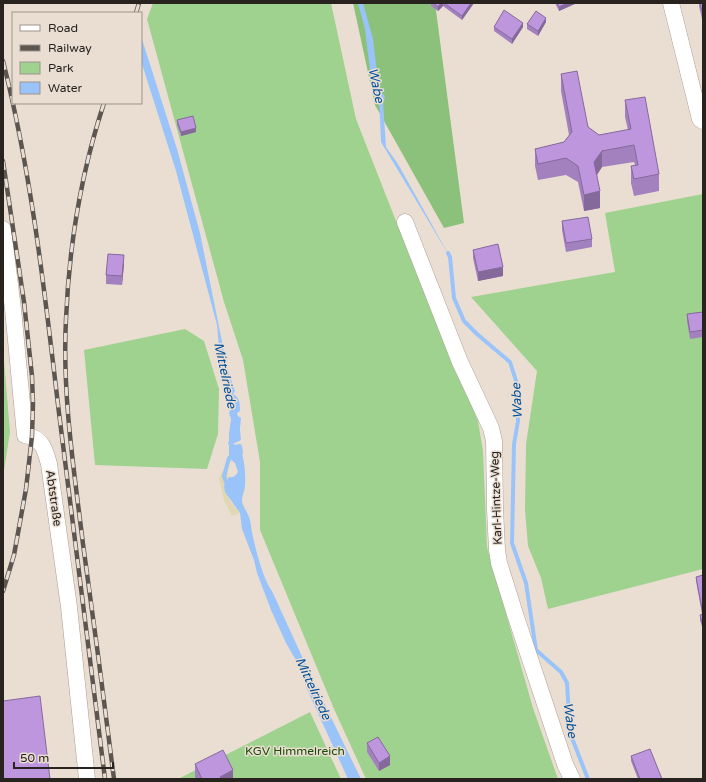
<svg xmlns="http://www.w3.org/2000/svg" width="706" height="782" font-family="'Varela Round',sans-serif">
	<rect width="100%" height="100%" fill="#eaded3"/>
	<path fill="#9fd28f" d="M153 3H331L356 119 414 267 478 421 483 451 487 547 533 708 558 779H366L334 709 260 530V462L243 360 224 302 147 19Z
		M703 194V569L548 609 541 578 528 546 525 510 526 444 537 371 471 297 615 272 605 213Z
		M185 329 204 341 219 389 218 434 207 469 95 465 84 350Z
		M3 348 10 432 3 477Z
		M310 712 341 779H178Z"/>
	<path fill="#8cc17c" d="M353 3H435L464 223 444 228 375 105Z"/>
	<path fill="#e1d7b2" d="M229 458 232 461 230 462 228 469V476L229 477 224 486 230 501 240 513 232 516 224 500 219 478Z"/>
	<path fill="#9ac4f9" d="M358 3H363L373 39 379 90 384 95 385 98 383 101 386 147 398 164 450 257 381 142 379 97 373 94 365 29Z
		M141 36 177 149 200 233 228 371 235 391 233 394C240 398 240 404 240 411L237 413 238 416 241 418 239 439 230 443 234 446H240C244 459 246 471 245 485 245 490 242 496 242 500 242 507 249 513 250 520 251 524 251 528 252 532 255 547 263 579 272 591L310 674 361 779H348L307 689 301 669 286 643 271 610 257 573 254 560 242 529 240 513 225 492 224 486 229 477C234 478 236 475 238 472L235 463 229 458V433L231 419 229 413 231 408 233 406 228 398 226 384 221 371 217 325 176 171 141 61Z"/>
	<g fill="none" stroke-linecap="round" stroke-linejoin="round">
		<path stroke="#9ac4f9" stroke-width="4" d="M448 253 450 257 454 298 464 321 477 334 510 362 517 384 518 421 514 444 512 543 526 583 536 650 561 672 567 683 570 733 588 779
			M238 431 239 439 230 443 234 447 240 446 241 452H240
			M228 486 227 485 224 476 229 458 233 455"/>
		<defs>
			<path id="minor" d="M671 3 700 119 703 121
				M405 222 460 362 491 428 494 441 495 509 497 550 499 563 516 617 565 764 572 779
				M3 229 13 309 25 435C42 438 45 449 49 464L69 607 87 779"/>
		</defs>
		<use href="#minor" stroke="#aa9f94" stroke-width="17"/>
		<use href="#minor" stroke="#fff" stroke-width="16"/>
		<defs>
			<path id="rail" d="M136 13 139 3
				M3 61C32 176 45 295 59 413 74 535 90 657 105 779
				M104 103C81 173 69 246 66 319 62 394 74 470 83 544 94 622 104 701 114 779
				M3 161 24 302 32 376 33 404 32 436 26 489 14 555 3 591"/>
		</defs>
		<use href="#rail" stroke="#5d5650" stroke-width="4.5"/>
		<use href="#rail" stroke="#eaded3" stroke-width="3" stroke-dasharray="9" stroke-linecap="butt"/>
	</g>
	<path fill="#a381bf" d="M431 3H474L462 20 443 6 438 11 431 6Z
		M555 3H577L559 11Z
		M699 3H703L702 19 699 6Z
		M546 22 538 36 527 29V24Z
		M494 27H523L512 44 494 31Z
		M561 74 588 127 599 135 628 130 625 117V100L659 174V191L634 196 631 183V166L635 165 634 162 602 167 597 175 600 208 584 211 578 182 566 175 538 180 535 166V149L564 142 569 135 561 91Z
		M177 120 196 132 181 136 177 125Z
		M562 221 592 239V247L566 252 562 230Z
		M473 250 503 276 478 281 473 258Z
		M124 264 122 285 106 284V275Z
		M703 312V337L690 339 687 321V314Z
		M703 575V630L700 620V615L702 614 696 581V577Z
		M367 743 390 765 379 771 367 752Z
		M631 756 662 779H638L631 761Z
		M195 764 233 779H196L195 777Z"/>
	<path fill="#85699b" d="M441 3H443V6L438 11V7Z
		M471 3H474L462 20V16Z
		M568 3H577L559 11V7Z
		M702 11H703V19H702Z
		M546 18V22L538 36V31Z
		M523 23V27L512 44V39Z
		M196 128V132L181 136V132Z
		M602 151V167L594 179V162Z
		M600 191V208L584 211V195Z
		M124 255V264L122 285V276Z
		M503 267V276L478 281V272Z
		M390 756V765L379 771V763Z
		M233 770V779H220V777Z"/>
	<path fill="#be96de" stroke="#85699b" d="M433 3H441L438 7Z
		M444 3H471L462 16Z
		M557 3H568L559 7Z
		M700 3H703V11H702Z
		M504 10 523 23 512 39 494 27Z
		M536 11 546 18 538 31 527 24Z
		M577 71 588 127 599 135 631 129 625 100 645 97 659 174 634 179 631 166 638 165 634 145 602 151 594 162 600 191 584 195 578 166 566 158 538 164 535 149 564 142 572 132 561 74Z
		M193 116 196 128 181 132 177 120Z
		M588 217 592 239 566 243 562 221Z
		M498 244 503 267 478 272 473 250Z
		M108 254 124 255 122 276 106 275Z
		M703 312V330L690 332 687 314Z
		M703 575V614L696 577Z
		M703 614V626L700 615Z
		M40 696 50 779H3V701Z
		M378 737 390 756 379 763 367 743Z
		M650 749 662 779H640L631 756Z
		M223 750 233 770 220 777 222 779H202L195 764Z"/>
	<g text-anchor="middle" stroke-width="3" stroke-linejoin="round" paint-order="stroke">
		<g font-size="12" fill="#28231f" stroke="#eaded3">
			<text transform="translate(54 498) rotate(82)" y="4">Abtstraße</text>
			<text transform="translate(496 498) rotate(-92)" y="4">Karl-Hintze-Weg</text>
		</g>
		<g font-size="12" fill="#194b03" stroke="#eaded3">
			<text x="295" y="755">KGV Himmelreich</text>
		</g>
		<g font-size="13" font-style="italic" fill="#03519c" stroke="#eaded3">
			<text transform="translate(377 85) rotate(78)" y="5">Wabe</text>
			<text transform="translate(226 375) rotate(78)" y="5">Mittelriede</text>
			<text transform="translate(516 401) rotate(-93)" y="5">Wabe</text>
			<text transform="translate(314 688) rotate(65)" y="5">Mittelriede</text>
			<text transform="translate(571 720) rotate(82)" y="5">Wabe</text>
		</g>
	</g>
	<rect width="706" height="782" fill="none" stroke="#28231f" stroke-width="8"/>
	<rect x="12" y="12" width="130" height="92" fill="#eaded3" stroke="#9c938b"/>
	<rect x="20" y="25" width="20" height="6" fill="#ffffff" stroke="#9c938b"/>
	<text x="48" y="32" font-size="12" fill="#28231f">Road</text>
	<rect x="20" y="45" width="20" height="6" fill="#5d5650" stroke="#9c938b"/>
	<text x="48" y="52" font-size="12" fill="#28231f">Railway</text>
	<rect x="20" y="62" width="20" height="12" fill="#9fd28f" stroke="#9c938b"/>
	<text x="48" y="72" font-size="12" fill="#28231f">Park</text>
	<rect x="20" y="82" width="20" height="12" fill="#9ac4f9" stroke="#9c938b"/>
	<text x="48" y="92" font-size="12" fill="#28231f">Water</text>
	<path d="M14 762v6h99v-6" fill="none" stroke="#28231f" stroke-width="2"/>
	<text x="20" y="762" font-size="12" fill="#28231f" stroke="#eaded3" stroke-width="3" paint-order="stroke">50 m</text>
</svg>
